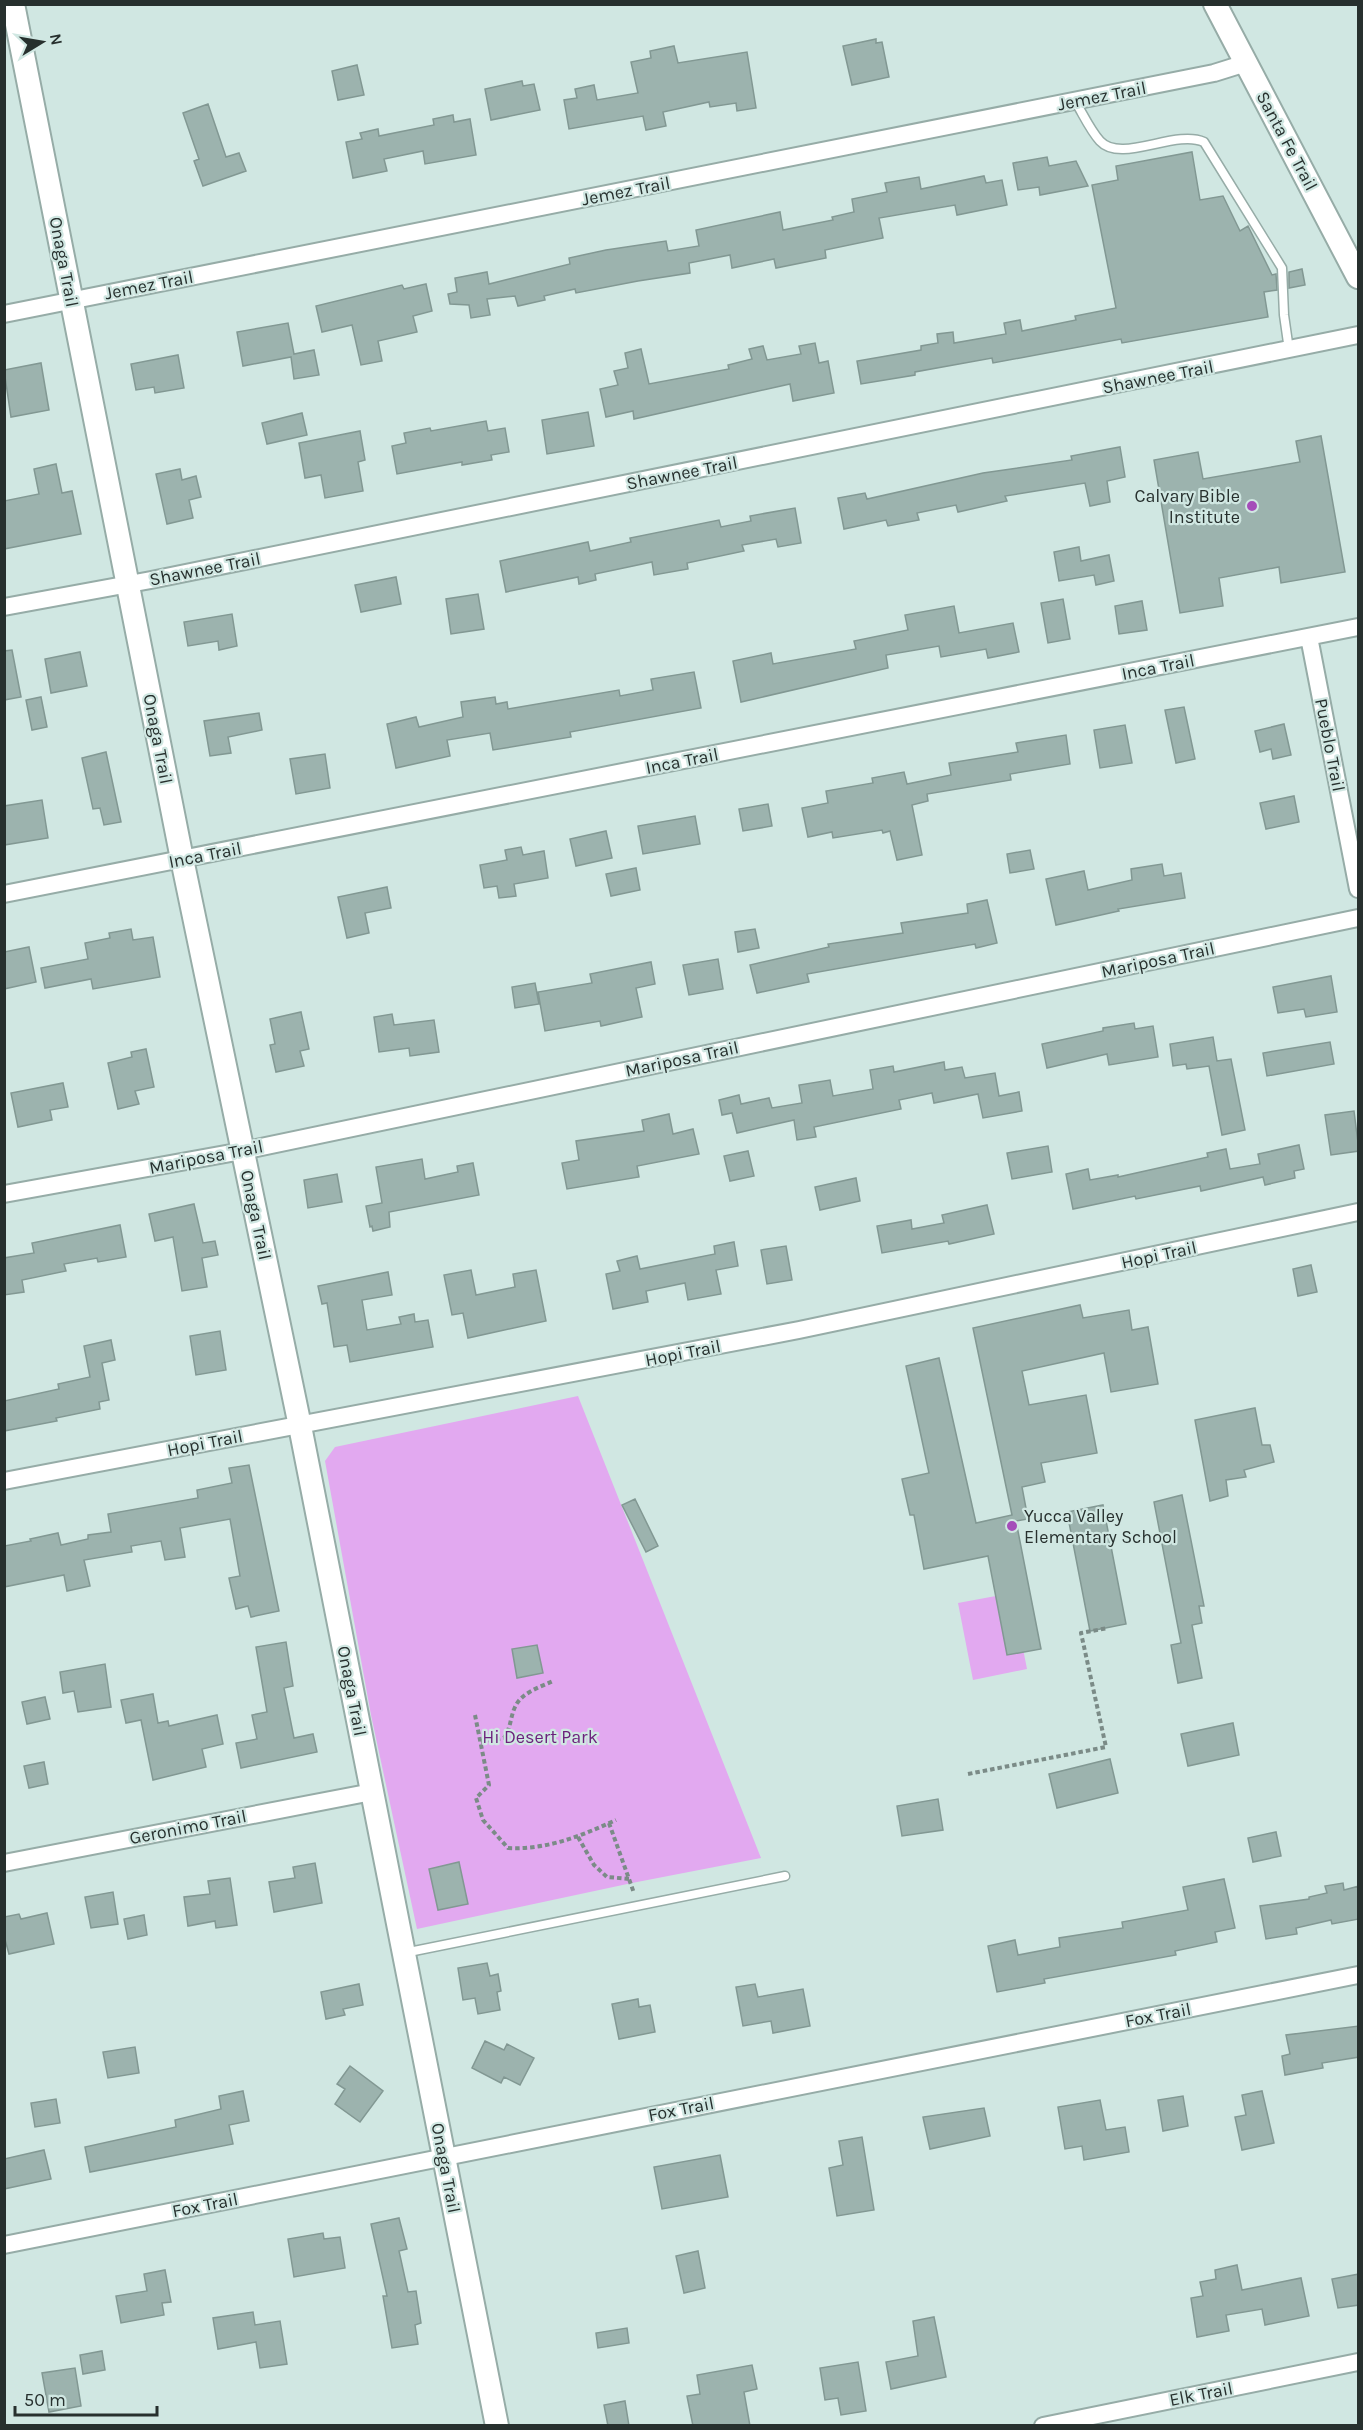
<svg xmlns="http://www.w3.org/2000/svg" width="1363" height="2430" font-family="Karla,sans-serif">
	<rect width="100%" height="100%" fill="#d0e7e2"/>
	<path fill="#e2a9f0" d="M578 1396 761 1858 632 1883 417 1929 371 1715 325 1461 335 1447Z
		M1012 1593 1027 1669 973 1680 958 1603Z"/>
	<path fill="#9cb3ae" stroke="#829893" stroke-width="1.5" d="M876 39V43L882 42 889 77 852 85 843 46Z
		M674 46 678 63 747 52 756 108 737 111 736 103 710 107 709 102 663 112 666 126 646 130 643 116 569 129 564 100 577 98 575 89 594 85 597 100 638 93 631 62 651 58 650 51Z
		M357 65 364 95 338 100 332 71Z
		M522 81 523 86 534 84 540 110 491 120 485 89Z
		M208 104 226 157 239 153 246 171 203 186 194 161 199 159 183 113Z
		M453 115 454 122 470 119 476 155 425 164 423 151 384 159 387 171 353 178 346 142 362 139 360 133 378 129 379 136 434 125 433 119Z
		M1192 152 1200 200 1223 196 1240 231 1248 226 1272 275 1276 274 1277 290 1264 292 1268 317 1122 343 1121 339 993 363 992 358 915 372V375L861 384 857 361 921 350V346L938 343 937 334 953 332 954 343 1006 334 1004 323 1020 320 1022 331 1076 320 1075 316 1116 308 1092 185 1118 180 1116 166Z
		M1047 157 1049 166 1076 161 1088 186 1040 195 1039 187 1018 190 1013 163Z
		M984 176 986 183 1002 180 1007 205 957 215 955 205 879 218 883 238 825 250 826 258 776 268 774 259 732 268 730 255 689 263 690 273 638 281 576 293 575 289 544 296 545 300 518 306 515 296 487 299 490 315 471 318 469 305 450 304 448 294 457 292 455 278 487 272 489 284 570 264 569 258 606 250 666 241 668 251 699 246 696 230 780 212 783 230 833 220 832 217 854 212 852 199 887 192 885 183 919 177 921 189Z
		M1302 269 1305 285 1289 288V272Z
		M426 284 432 311 413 316 417 332 378 341 382 361 361 365 352 325 322 332 316 306 402 285 404 289Z
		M288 323 294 354 314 350 319 375 294 379 291 357 243 366 237 332Z
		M815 343 819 363 828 361 834 393 793 401 790 384 634 419 633 411 606 417 600 389 618 385 614 371 628 368 625 353 641 349 649 384 729 369 728 365 752 359 749 349 763 346 767 360 801 354 799 346Z
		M178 355 184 388 155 393 154 387 136 390 131 364Z
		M41 363 49 410 11 417 4 370Z
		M588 412 594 446 547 454 542 420Z
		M302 413 307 435 267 444 262 423Z
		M486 421 488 431 505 428 509 452 491 455 492 460 462 465V462L397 474 392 446 406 443 404 433 430 428 431 431Z
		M360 431 365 460 358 462 363 491 325 498 321 475 305 478 299 443Z
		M1321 436 1345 572 1281 583 1279 567 1219 578 1223 606 1180 613 1154 460 1198 452 1203 479 1300 462 1296 441Z
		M1120 447 1125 477 1107 481 1110 502 1090 506 1085 483 1005 496 1007 501 958 512 956 505 917 513 919 520 888 526 886 520 844 529 838 498 865 493 867 499 983 473 1072 460 1071 456Z
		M56 464 62 493 72 491 81 534 4 549V501L39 494 34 469Z
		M180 469 182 480 196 476 201 497 189 500 193 518 167 524 156 474Z
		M795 508 801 543 778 547 776 539 742 545 744 551 687 563 688 569 654 575 652 562 595 574 596 580 579 584 578 577 506 592 500 561 588 542 590 551 631 542 630 538 719 520 721 527 751 521 750 516Z
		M1079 547 1081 561 1109 555 1114 581 1096 585 1094 575 1059 581 1054 552Z
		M396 577 401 604 361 612 355 585Z
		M478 594 484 629 451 634 446 599Z
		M1063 599 1070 639 1048 643 1041 603Z
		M1142 601 1147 630 1119 634 1115 606Z
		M954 606 959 633 1013 623 1019 652 988 658 986 649 941 657 939 646 886 655 888 668 741 702 733 661 771 653 773 664 856 649 854 641 908 630 905 615Z
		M232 614 237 646 219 650 218 641 188 646 184 622Z
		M12 650 21 697 4 700V651Z
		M80 652 87 686 51 693 45 659Z
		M694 672 701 708 570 732 571 737 493 750 490 733 447 740 450 756 396 768 387 724 416 717 419 727 463 717 461 702 495 697 496 704 507 702 508 709 619 690 620 696 653 690 651 679Z
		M41 697 47 727 32 730 26 700Z
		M1184 707 1195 759 1176 763 1165 710Z
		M259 713 262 730 228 737 231 753 210 756 204 721Z
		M1284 724 1291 755 1273 759 1271 749 1260 752 1255 731Z
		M1125 725 1132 763 1100 768 1094 730Z
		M1066 735 1070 764 1010 774 1011 780 927 794 928 801 912 805 922 855 897 860 890 831 883 833 882 830 833 838 832 832 808 837 802 808 828 803 826 791 873 783 872 778 904 772 907 784 951 775 949 763 1018 752 1016 743Z
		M106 752 121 822 104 825 100 808 93 809 82 758Z
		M325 754 330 788 296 794 290 759Z
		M1294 796 1299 822 1266 829 1260 803Z
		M42 800 48 838 4 845V806Z
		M768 804 772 826 743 831 739 809Z
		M695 816 700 844 643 854 638 826Z
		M606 831 612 858 576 866 570 839Z
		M521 847 523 855 544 851 548 878 514 884 516 896 499 898 497 886 484 888 480 865 507 860 505 850Z
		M1030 850 1034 869 1010 873 1007 854Z
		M1162 864 1164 876 1181 873 1185 898 1118 909 1119 911 1056 925 1046 879 1084 871 1088 890 1132 880 1131 869Z
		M636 868 640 890 611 896 606 874Z
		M387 887 391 908 365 913 369 933 347 938 338 897Z
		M987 900 997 943 976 948 975 944 807 974 809 982 757 993 750 965 829 947 828 944 903 933 901 923 968 913 967 904Z
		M131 929 133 940 153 937 160 977 93 989 91 979 45 988 41 968 88 959 85 943 110 938 109 933Z
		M755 929 759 948 738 952 735 932Z
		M29 947 36 982 4 989V952Z
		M718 959 723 989 689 995 683 965Z
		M651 962 655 984 636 988 642 1017 601 1026 600 1021 545 1031 538 992 592 983 590 974Z
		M1331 976 1337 1012 1306 1017 1304 1009 1278 1013 1273 987Z
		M535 983 539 1004 515 1008 512 987Z
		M301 1012 309 1049 300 1051 304 1066 276 1072 270 1045 275 1044 270 1019Z
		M392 1014 394 1025 434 1020 439 1052 410 1056 409 1048 379 1052 374 1017Z
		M1134 1023 1135 1029 1153 1026 1158 1057 1109 1065 1107 1054 1047 1068 1042 1044 1103 1031V1028Z
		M1213 1037 1217 1061 1231 1059 1245 1130 1222 1135 1209 1066 1187 1069 1186 1064 1173 1066 1170 1044Z
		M1330 1042 1334 1064 1267 1076 1263 1053Z
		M146 1049 154 1087 135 1091 139 1104 118 1109 108 1063 132 1057 131 1052Z
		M944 1062 945 1070 962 1067 965 1078 995 1073 999 1096 1019 1092 1022 1111 983 1118 978 1094 934 1103 932 1093 899 1100 901 1109 814 1127 816 1137 797 1140 794 1120 737 1133 732 1113 722 1115 719 1100 739 1095 741 1104 769 1098 772 1108 802 1103 799 1085 830 1080 833 1096 873 1089 870 1070 893 1066 894 1072Z
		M63 1083 68 1107 50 1110 52 1120 18 1127 11 1093Z
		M1354 1111 1359 1151 1331 1155 1325 1115Z
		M669 1114 673 1134 693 1129 699 1154 637 1166 639 1177 567 1189 562 1163 579 1160 576 1141 644 1131 642 1120Z
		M1299 1145 1304 1169 1294 1171 1295 1178 1265 1185 1263 1177 1201 1191 1200 1186 1136 1199 1135 1196 1073 1209 1066 1174 1088 1169 1090 1180 1118 1175V1177L1208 1157 1207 1153 1226 1149 1230 1169 1260 1164 1258 1154Z
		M1048 1146 1052 1172 1012 1179 1007 1153Z
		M748 1151 754 1176 730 1181 724 1156Z
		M422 1159 425 1179 458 1172 457 1166 473 1163 479 1195 389 1212 390 1227 373 1231 372 1226 370 1227 366 1206 382 1203 376 1167Z
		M337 1174 342 1202 308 1208 304 1180Z
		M856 1178 860 1201 820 1210 815 1187Z
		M194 1204 203 1243 215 1241 218 1255 202 1258 207 1287 182 1291 173 1237 155 1241 149 1214Z
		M987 1205 994 1234 949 1244 948 1241 882 1253 877 1226 911 1220 912 1229 944 1223 942 1215Z
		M120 1225 126 1257 98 1262 97 1258 64 1264 66 1271 22 1280 24 1292 4 1295V1258L34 1253 32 1243Z
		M734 1242 738 1266 716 1270 721 1294 688 1300 685 1283 646 1291 648 1302 613 1309 606 1274 620 1271 617 1261 637 1256 640 1269 715 1254 714 1246Z
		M786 1246 792 1280 767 1284 761 1250Z
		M1311 1265 1317 1292 1298 1296 1293 1269Z
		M471 1270 476 1295 515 1287 513 1274 536 1270 546 1321 468 1338 463 1313 452 1315 444 1275Z
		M388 1272 392 1295 362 1300 367 1330 401 1324 399 1317 414 1314 415 1322 428 1320 433 1347 350 1362 347 1345 334 1347 327 1303 322 1304 318 1286Z
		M1080 1305 1083 1318 1129 1310 1132 1330 1148 1327 1158 1384 1111 1392 1104 1353 1022 1371 1029 1405 1086 1395 1097 1453 1041 1463 1045 1482 1022 1487 1028 1519 1016 1521 1041 1649 1007 1655 988 1556 924 1569 914 1515H910L902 1479 929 1473 906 1366 939 1358 976 1523 1012 1515 973 1328Z
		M220 1331 226 1370 196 1375 190 1336Z
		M111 1340 115 1360 102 1363 109 1400 99 1402 100 1409 56 1418 57 1421 4 1431V1401L59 1389 58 1384 90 1377 84 1346Z
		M1255 1408 1262 1445H1270L1274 1462 1244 1470 1246 1477 1226 1480 1228 1496 1210 1501 1195 1420Z
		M249 1465 279 1611 251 1617 248 1606 236 1609 229 1578 240 1576 230 1519 180 1528 185 1557 165 1560 161 1541 131 1546 132 1552 84 1560 90 1586 67 1591 64 1575 4 1587V1546L31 1541 30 1539 58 1533 61 1545 88 1539V1535L111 1532 108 1514 198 1498 197 1490 232 1483 229 1468Z
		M1182 1495 1204 1606H1199L1202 1623 1192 1625 1202 1678 1178 1683 1171 1645 1181 1643 1154 1502Z
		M635 1499 658 1546 646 1552 622 1505Z
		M1103 1505 1126 1624 1090 1631 1067 1512Z
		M286 1642 293 1686 284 1688 294 1738 313 1734 317 1752 241 1768 236 1743 257 1739 252 1715 267 1712 256 1647Z
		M537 1645 543 1673 517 1678 512 1649Z
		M105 1664 111 1707 78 1712 74 1691 63 1693 60 1672Z
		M153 1694 158 1723 168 1721 169 1726 217 1715 223 1744 202 1749 206 1767 153 1780 141 1720 126 1723 121 1700Z
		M45 1697 50 1719 27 1724 22 1702Z
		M1233 1723 1239 1755 1188 1766 1181 1734Z
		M1110 1759 1118 1793 1057 1808 1049 1774Z
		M44 1762 48 1784 29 1788 24 1766Z
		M938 1799 943 1830 902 1836 897 1806Z
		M1276 1832 1281 1856 1253 1862 1248 1838Z
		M459 1862 468 1904 438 1910 429 1869Z
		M315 1863 322 1903 274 1912 269 1882 295 1878 293 1867Z
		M230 1878 237 1925 216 1928 215 1921 188 1926 184 1897 210 1894 208 1881Z
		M1224 1879 1235 1928 1215 1932 1217 1942 1175 1951 1176 1955 1044 1979 1045 1983 997 1992 988 1946 1015 1940 1018 1955 1060 1947 1059 1938 1123 1928 1122 1922 1188 1910 1183 1887Z
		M1343 1883 1344 1890 1359 1886V1919L1332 1924 1331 1920 1296 1928 1297 1934 1266 1939 1260 1906 1309 1899V1897L1327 1893 1325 1886Z
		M113 1892 118 1924 91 1928 85 1897Z
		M47 1913 54 1944 9 1954 4 1936V1917L19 1914 21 1919Z
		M144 1915 147 1935 128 1939 124 1919Z
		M487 1963 490 1976 498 1974 501 1991 497 1992 500 2010 478 2014 475 1998 463 2000 458 1968Z
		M359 1984 363 2005 343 2009 345 2015 326 2019 321 1992Z
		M755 1984 758 1997 803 1989 810 2026 773 2033 771 2021 743 2026 736 1987Z
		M638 1999 639 2007 650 2005 655 2032 619 2039 612 2004Z
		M1359 2026V2057L1322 2063 1323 2068 1285 2075 1282 2056 1290 2054 1286 2035Z
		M485 2041 504 2050 507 2044 534 2058 520 2085 504 2077 501 2083 472 2068Z
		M135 2047 139 2073 108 2078 103 2052Z
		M350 2066 383 2091 360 2122 335 2104 345 2089 337 2084Z
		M243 2091 249 2121 229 2125 233 2144 90 2172 85 2147 176 2127 175 2120 221 2109 219 2096Z
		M1262 2091 1274 2143 1242 2150 1235 2117 1246 2115 1242 2095Z
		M1183 2096 1188 2126 1163 2131 1158 2100Z
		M56 2099 60 2123 35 2127 31 2103Z
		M1100 2100 1106 2130 1125 2127 1129 2152 1084 2160 1082 2146 1065 2149 1058 2107Z
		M984 2108 990 2136 930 2149 923 2117Z
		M862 2137 874 2210 837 2216 829 2168 843 2165 839 2141Z
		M44 2150 51 2179 4 2189V2159Z
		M720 2155 728 2197 662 2209 654 2167Z
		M399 2218 407 2249 399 2251 408 2292 416 2291 421 2323 415 2325 418 2344 392 2348 383 2296H387L371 2224Z
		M323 2233 324 2239 340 2237 345 2268 294 2277 288 2239Z
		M698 2251 705 2288 684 2293 676 2256Z
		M1237 2265 1242 2290 1301 2278 1309 2316 1265 2325 1262 2309 1226 2315 1229 2331 1197 2337 1191 2298 1203 2296 1200 2282 1216 2279 1215 2270Z
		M165 2270 171 2302 162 2303 164 2315 121 2323 116 2296 147 2291 144 2274Z
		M1359 2274V2305L1338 2308 1332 2279Z
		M253 2312 255 2325 280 2321 287 2364 260 2368 256 2342 218 2349 213 2318Z
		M934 2317 946 2377 891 2389 886 2362 918 2356 913 2321Z
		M627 2328 629 2343 598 2348 596 2333Z
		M102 2351 105 2370 83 2374 80 2355Z
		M858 2362 866 2411 841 2415 838 2398 825 2400 820 2368Z
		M752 2365 757 2389 744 2392 750 2426H693L687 2396 700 2394 697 2375Z
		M75 2368 81 2406 49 2412 42 2373Z
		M625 2401 629 2426H608L604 2405Z"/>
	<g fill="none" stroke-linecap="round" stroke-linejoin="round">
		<defs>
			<path id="lane" d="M1075 101C1083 114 1090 130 1100 141 1121 164 1175 129 1204 142L1282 268 1284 315 1289 350
				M404 1953 785 1876"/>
			<path id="street" d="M4 314 1214 73 1246 63
				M4 607 151 580 1358 335
				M1309 637 1358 889
				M4 894 1358 627
				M4 1194 242 1151 1358 918
				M4 1481 799 1330 1358 1212
				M4 1863 372 1792
				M4 2245 1358 1975
				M1043 2426 1358 2362"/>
			<path id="secondary" d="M13 4 182 859 300 1426 497 2426
				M1215 4 1358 277"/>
		</defs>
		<use href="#lane" stroke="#96aca7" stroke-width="11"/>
		<use href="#street" stroke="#96aca7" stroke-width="20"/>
		<use href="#secondary" stroke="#96aca7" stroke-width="26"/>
		<path stroke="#7b8b87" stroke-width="4" stroke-dasharray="4.5 3" stroke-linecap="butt" d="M475 1715 489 1785 476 1798 483 1820 508 1848C547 1850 581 1836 616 1820
			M481 1742 504 1738C511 1728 510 1718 515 1707 521 1693 540 1687 553 1681
			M968 1774 1106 1747 1081 1633 1108 1628
			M609 1823 634 1893
			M578 1837 594 1865 607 1877 630 1879"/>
		<use href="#lane" stroke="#fff" stroke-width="8"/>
		<use href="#street" stroke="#fff" stroke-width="16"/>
		<use href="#secondary" stroke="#fff" stroke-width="22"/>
	</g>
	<g fill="#a54db9" stroke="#d0e7e2" stroke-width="2">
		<circle cx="1252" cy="506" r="6"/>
		<circle cx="1012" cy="1526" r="6"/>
	</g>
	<g text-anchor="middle" stroke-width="4.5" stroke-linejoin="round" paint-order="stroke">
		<g font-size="18" fill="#27302e" stroke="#d0e7e2">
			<text transform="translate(1102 96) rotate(-11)" y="6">Jemez Trail</text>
			<text transform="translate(1287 141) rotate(62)" y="6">Santa Fe Trail</text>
			<text transform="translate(626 191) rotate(-11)" y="6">Jemez Trail</text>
			<text transform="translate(64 262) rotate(79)" y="6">Onaga Trail</text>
			<text transform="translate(149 285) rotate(-11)" y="6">Jemez Trail</text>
			<text transform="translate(1158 377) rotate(-11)" y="6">Shawnee Trail</text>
			<text transform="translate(682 473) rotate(-11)" y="6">Shawnee Trail</text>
			<text transform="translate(205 569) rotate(-11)" y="6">Shawnee Trail</text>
			<text transform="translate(1158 667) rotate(-11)" y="6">Inca Trail</text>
			<text transform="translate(158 739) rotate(79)" y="6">Onaga Trail</text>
			<text transform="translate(1330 745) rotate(79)" y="6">Pueblo Trail</text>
			<text transform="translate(682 761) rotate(-11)" y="6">Inca Trail</text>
			<text transform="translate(205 855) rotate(-11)" y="6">Inca Trail</text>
			<text transform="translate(1158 960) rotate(-12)" y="6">Mariposa Trail</text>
			<text transform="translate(682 1059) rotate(-12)" y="6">Mariposa Trail</text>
			<text transform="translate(206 1157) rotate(-11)" y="6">Mariposa Trail</text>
			<text transform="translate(256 1215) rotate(78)" y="6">Onaga Trail</text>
			<text transform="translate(1159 1255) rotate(-12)" y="6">Hopi Trail</text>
			<text transform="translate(683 1353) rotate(-11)" y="6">Hopi Trail</text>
			<text transform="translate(205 1443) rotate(-11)" y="6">Hopi Trail</text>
			<text transform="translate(352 1691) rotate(79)" y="6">Onaga Trail</text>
			<text transform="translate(188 1827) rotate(-11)" y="6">Geronimo Trail</text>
			<text transform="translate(1158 2015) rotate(-11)" y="6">Fox Trail</text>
			<text transform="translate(681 2109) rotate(-11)" y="6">Fox Trail</text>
			<text transform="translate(446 2168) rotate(79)" y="6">Onaga Trail</text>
			<text transform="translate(205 2205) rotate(-11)" y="6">Fox Trail</text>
			<text transform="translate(1201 2394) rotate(-11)" y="6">Elk Trail</text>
		</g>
		<g font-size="18" fill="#27302e" stroke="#d0e7e2" text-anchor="end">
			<text x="1240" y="502">Calvary Bible<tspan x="1240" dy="21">Institute</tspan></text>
			<text x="1024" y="1522" text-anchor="start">Yucca Valley<tspan x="1024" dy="21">Elementary School</tspan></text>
		</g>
		<g font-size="18" fill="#6a1f7b" stroke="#d0e7e2">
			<text x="540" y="1743">Hi Desert Park</text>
		</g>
	</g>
	<rect width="1363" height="2430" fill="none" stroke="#27302e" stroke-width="12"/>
	<g transform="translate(42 42) rotate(79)" stroke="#d0e7e2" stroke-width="4.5" paint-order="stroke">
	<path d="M0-4.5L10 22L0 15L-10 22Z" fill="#27302e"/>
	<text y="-9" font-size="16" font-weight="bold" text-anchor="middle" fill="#27302e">N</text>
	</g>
	<path d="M15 2406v9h142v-9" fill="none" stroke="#27302e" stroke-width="3"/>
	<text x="24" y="2406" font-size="18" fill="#27302e" stroke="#d0e7e2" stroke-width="4.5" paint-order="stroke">50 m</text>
</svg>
